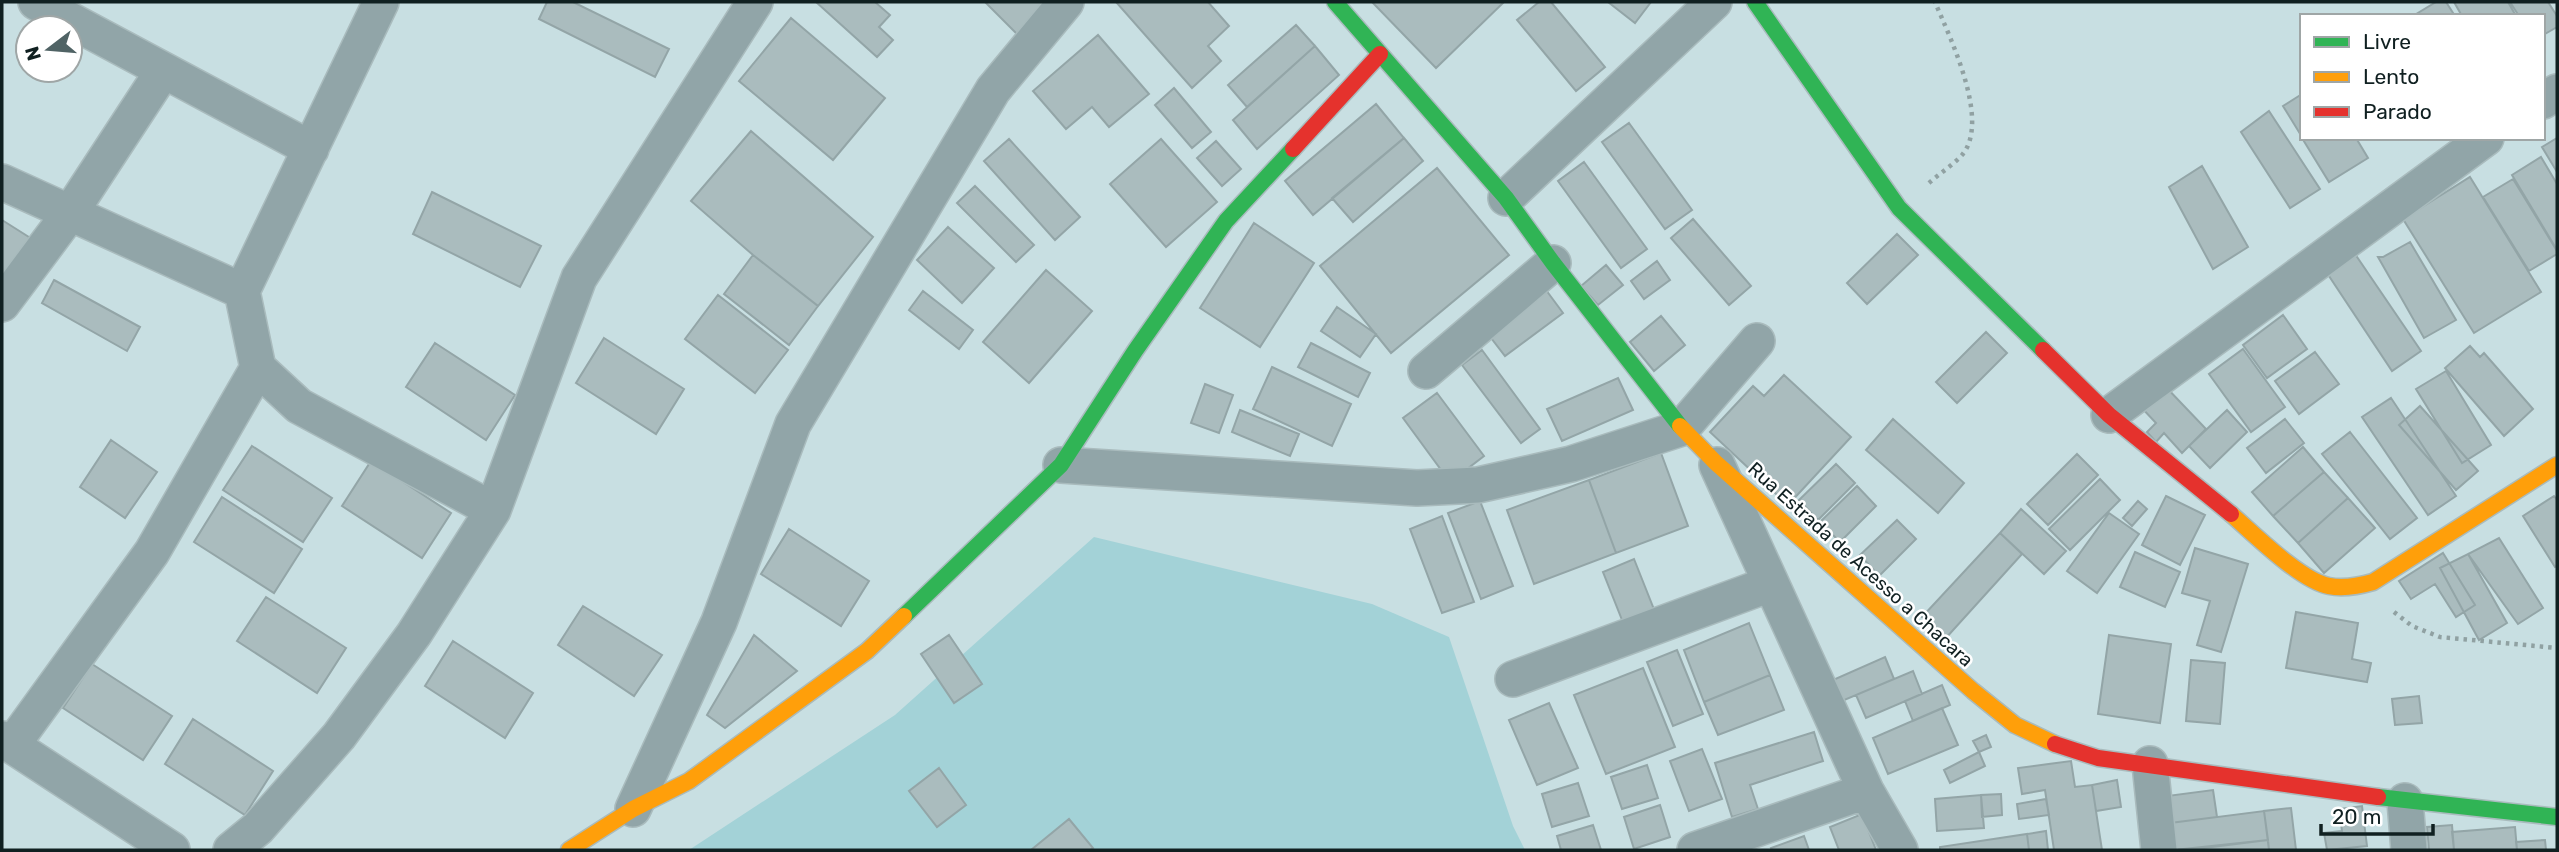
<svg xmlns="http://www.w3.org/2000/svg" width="2559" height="852" font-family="Rubik,sans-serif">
	<rect width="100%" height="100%" fill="#c8dfe2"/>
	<path fill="#a3d2d7" d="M1094 537 1372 604 1449 637 1513 826 1525 850H689L895 715Z"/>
	<path fill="#aabcbe" stroke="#93a5a7" stroke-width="2" d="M547 2H573L669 49 655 77 539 19Z
		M816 2H875L890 15 879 27 893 40 877 57Z
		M985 2H1047L1017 34Z
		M1116 2H1208L1229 26 1208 46 1221 61 1192 88Z
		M1372 2H1504L1436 68Z
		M1539 2H1551L1605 67 1576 91 1517 20Z
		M1608 2H1651L1635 23Z
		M2436 2H2446L2455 16H2413Z
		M2454 2H2508L2516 16H2462Z
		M2510 2H2548L2557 16V27L2543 35V16H2519Z
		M791 18 885 98 833 160 739 81Z
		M1296 25 1315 46 1247 107 1228 85Z
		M1098 35 1149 94 1109 127 1092 107 1066 129 1033 91Z
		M1315 46 1339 75 1257 149 1233 120Z
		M1174 88 1211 132 1192 148 1155 105Z
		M2302 94V137L2283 106Z
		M1376 104 1404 138 1313 215 1285 181Z
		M2269 111 2320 189 2290 208 2241 132Z
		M1629 123 1692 210 1665 229 1602 142Z
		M751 131 873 237 818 306 753 255 691 201Z
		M1404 138 1423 161 1353 222 1332 198Z
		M2302 138H2356L2368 158 2329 182Z
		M2557 138V172L2542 147Z
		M1009 139 1080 217 1055 240 984 161Z
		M1161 139 1217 202 1166 247 1110 184Z
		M1216 141 1241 169 1222 186 1197 158Z
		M2541 157 2557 184V250L2512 175Z
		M1584 162 1647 249 1621 268 1558 181Z
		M2202 166 2248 247 2213 269 2169 187Z
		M1437 168 1509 255 1391 353 1320 266Z
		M2470 177 2541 292 2474 333 2403 219Z
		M2513 179 2557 251V254L2529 271 2483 197Z
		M975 186 1034 245 1016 262 957 203Z
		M432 192 541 246 520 287 413 234Z
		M1693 219 1751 286 1729 305 1671 238Z
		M2 220 32 239 2 282Z
		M1254 223 1314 263 1260 347 1200 308Z
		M948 227 994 268 962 303 917 260Z
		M1897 234 1918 255 1867 304 1847 283Z
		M2410 242 2456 320 2424 338 2378 257H2383Z
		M2355 254 2421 351 2392 371 2327 273Z
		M753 255 818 306 789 345 724 294Z
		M1657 261 1670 280 1644 299 1631 281Z
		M1606 265 1623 285 1598 305 1581 286Z
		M1046 270 1092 311 1029 383 983 342Z
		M54 280 140 327 127 351 42 303Z
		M1546 290 1563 313 1505 356 1488 334Z
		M923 291 973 330 959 349 909 310Z
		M718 295 788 350 755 393 685 339Z
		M1337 307 1376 334 1360 357 1321 331Z
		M2283 315 2307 349 2267 378 2243 345Z
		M1661 316 1685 345 1654 371 1630 342Z
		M1986 332 2007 353 1957 403 1936 382Z
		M604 338 684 389 656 434 576 383Z
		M435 343 515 395 486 440 406 387Z
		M1311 343 1370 373 1358 397 1298 367Z
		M2470 346 2480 357 2484 353 2533 409 2504 436 2445 368Z
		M2243 349 2285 407 2251 432 2209 374Z
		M1482 350 1540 429 1521 443 1462 365Z
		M2315 352 2339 384 2299 414 2275 381Z
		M1272 367 1351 404 1332 446 1253 409Z
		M2446 371 2491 445 2462 463 2416 389Z
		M1784 375 1851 437 1788 505 1710 432 1753 386 1764 396Z
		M1618 378 1633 410 1562 441 1547 409Z
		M1205 384 1233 395 1219 433 1191 423Z
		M2163 384 2206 429 2182 453 2164 433 2156 442 2147 432 2156 423 2140 406Z
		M1437 393 1484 456 1450 482 1403 418Z
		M2391 398 2456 496 2428 515 2362 417Z
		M2420 406 2478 471 2456 490 2399 425Z
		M1240 410 1299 434 1290 456 1232 432Z
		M2227 410 2247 432 2210 468 2189 446Z
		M1893 419 1964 483 1938 513 1866 450Z
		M2285 419 2304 443 2266 473 2247 448Z
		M2350 432 2417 518 2390 539 2322 454Z
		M111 440 157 472 125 518 80 487Z
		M252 446 332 498 303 542 223 490Z
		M2303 447 2324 472 2273 516 2252 492Z
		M1661 453 1688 526 1616 553 1589 480Z
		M2077 454 2098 475 2048 525 2027 504Z
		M371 461 451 513 422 558 342 506Z
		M1836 464 1855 483 1818 520 1799 500Z
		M2324 472 2348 498 2298 543 2273 516Z
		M2100 479 2120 500 2070 550 2049 529Z
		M1589 480 1616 553 1534 584 1507 510Z
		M1857 486 1876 506 1840 542 1820 522Z
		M2166 496 2205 515 2180 565 2142 545Z
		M2554 496 2557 500V566L2555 567 2523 516Z
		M222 497 302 549 274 593 194 542Z
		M2348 498 2375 528 2324 573 2298 543Z
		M1480 501 1513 586 1481 599 1448 513Z
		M2138 501 2147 509 2132 526 2123 518Z
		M2021 509 2066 551 2044 574 2000 533Z
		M2109 513 2139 534 2097 593 2067 571Z
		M1442 516 1474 602 1442 613 1410 529Z
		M1897 520 1916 539 1879 576 1860 555Z
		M789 529 869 581 841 626 761 574Z
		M2000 533 2022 554 1945 639 1922 617Z
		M2499 538 2543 608 2518 624 2468 554Z
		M2195 548 2248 564 2221 652 2197 645 2210 601 2182 593Z
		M2135 552 2180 572 2165 607 2120 587Z
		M2443 553 2475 605 2456 617 2435 584 2411 599 2399 581Z
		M2468 554 2507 623 2479 640 2440 568Z
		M1634 559 1657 617 1626 630 1603 572Z
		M266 597 346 648 317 693 237 641Z
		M583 606 662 655 634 696 558 645Z
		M2296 612 2358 623 2352 659 2371 663 2367 682 2286 668Z
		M1749 623 1770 675 1704 702 1684 650Z
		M754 635 797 671 725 728 707 715Z
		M949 635 982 684 954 703 921 654Z
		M2109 635 2171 644 2160 723 2098 714Z
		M453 641 533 693 505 738 425 686Z
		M1677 650 1703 714 1673 726 1647 662Z
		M1885 657 1894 679 1842 701 1833 680Z
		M2191 660 2225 663 2220 724 2186 721Z
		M92 664 172 716 143 760 63 708Z
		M1643 668 1675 747 1606 774 1574 695Z
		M1913 671 1922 694 1866 718 1856 695Z
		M1770 675 1784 710 1718 735 1704 702Z
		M1942 685 1950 705 1913 721 1905 701Z
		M2419 696 2422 723 2395 725 2392 699Z
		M1549 703 1578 768 1537 785 1509 720Z
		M1942 708 1958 745 1888 774 1873 738Z
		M193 719 273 771 245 815 165 764Z
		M1814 732 1823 761 1750 785 1758 809 1732 817 1715 763Z
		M1986 735 1991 747 1979 752 1973 741Z
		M1702 749 1722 799 1689 811 1670 761Z
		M1979 752 1985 766 1950 783 1944 770Z
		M2071 761 2075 787 2092 785 2102 850H2054L2045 790 2022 794 2018 768Z
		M1647 765 1658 798 1622 809 1611 777Z
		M939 768 966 805 937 827 909 791Z
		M2117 780 2121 807 2096 811 2092 785Z
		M1578 783 1589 816 1552 827 1542 794Z
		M2213 790 2217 817 2170 823 2167 796Z
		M2001 794 2002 815 1982 817 1981 795Z
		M1981 795 1984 828 1937 831 1935 799Z
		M2046 799 2049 815 2019 819 2017 804Z
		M1660 805 1670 837 1634 849 1624 817Z
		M2362 806 2367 846 2327 850 2324 833 2342 831 2339 809Z
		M2291 808 2296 850H2269L2264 811Z
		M2264 811 2268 840 2174 850 2170 823Z
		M1862 814 1876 850H1839L1830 827Z
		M1069 819 1093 848 1090 850H1031Z
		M1593 825 1601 850H1561L1557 836Z
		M2452 825 2454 850H2429L2427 827Z
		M2515 827 2517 850H2454L2452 832Z
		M2046 831 2048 850H2029L2027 834Z
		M2027 834 2029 850H1940V847Z
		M1804 836 1809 850H1772L1771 848Z
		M2268 840 2269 850H2188Z
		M2545 840 2546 850H2517L2516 842Z"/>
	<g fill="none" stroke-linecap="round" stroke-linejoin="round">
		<defs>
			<path id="street" d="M36 2 311 149
				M2543 101 2557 92
				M2 182 242 291 258 368 299 406 493 510
				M1506 198 1714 2
				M242 291 381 2
				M2 304 70 213 163 71
				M1426 371 1553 263
				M2109 415 2486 138
				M1061 465 1417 488 1478 485 1571 464 1682 428 1757 341
				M1717 465 1866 791 1900 850
				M1513 679 1770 584
				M2 739 172 850
				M12 745 152 552 258 368
				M2150 764 2159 850
				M2405 801 2409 850
				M633 809 719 622 793 424 993 90 1066 2
				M231 850 258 828 339 736 414 634 493 510 579 278 755 2
				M1695 850 1866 791"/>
			<path id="fast" d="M1335 2 1506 198 1553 263 1680 426
				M1755 2 1899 208 2043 350
				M904 616 1061 465 1135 351 1226 221 1293 149
				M2378 797 2557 817"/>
			<path id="slow" d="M1680 426 1716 463 1973 691 2015 725 2055 744
				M2231 514C2254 534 2301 581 2329 586 2344 589 2359 586 2373 582L2557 465
				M569 850 633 809 689 781 867 651 904 616"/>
			<path id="jam" d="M1293 149 1380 54
				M2043 350 2109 415 2231 514
				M2055 744 2098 758 2378 797"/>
		</defs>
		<use href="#street" stroke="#a9bbbd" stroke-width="38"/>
		<use href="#fast" stroke="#a9bbbd" stroke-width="19"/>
		<use href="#slow" stroke="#a9bbbd" stroke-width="19"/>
		<use href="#jam" stroke="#a9bbbd" stroke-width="19"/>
		<path stroke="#90a1a2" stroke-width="4.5" stroke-dasharray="3.5 5" stroke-linecap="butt" d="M1929 183C1939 174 1953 165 1962 155 1991 121 1950 38 1935 2
			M2394 612 2412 626 2440 637 2557 648"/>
		<use href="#street" stroke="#91a5a8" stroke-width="35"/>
		<use href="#fast" stroke="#30b455" stroke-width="16"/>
		<use href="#slow" stroke="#ff9f0a" stroke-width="16"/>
		<use href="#jam" stroke="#e5322d" stroke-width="16"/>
	</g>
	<g text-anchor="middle" stroke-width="5" stroke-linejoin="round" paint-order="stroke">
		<g font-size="19" fill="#102021" stroke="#fff">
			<text transform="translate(1861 564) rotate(42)" y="7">Rua Estrada de Acesso a Chacara</text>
		</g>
	</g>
	<rect width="2559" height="852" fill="none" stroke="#102021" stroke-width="7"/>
	<rect x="2300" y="14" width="245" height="126" fill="#ffffff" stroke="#9fa6a6" stroke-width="2"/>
	<rect x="2314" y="37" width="35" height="10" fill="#30b455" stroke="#9fa6a6" stroke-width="2"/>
	<text x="2363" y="49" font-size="21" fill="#102021">Livre</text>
	<rect x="2314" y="72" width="35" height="10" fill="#ff9f0a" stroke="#9fa6a6" stroke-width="2"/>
	<text x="2363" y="84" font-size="21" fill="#102021">Lento</text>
	<rect x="2314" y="107" width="35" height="10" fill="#e5322d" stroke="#9fa6a6" stroke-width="2"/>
	<text x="2363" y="119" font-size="21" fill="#102021">Parado</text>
	<g transform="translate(49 49) rotate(254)"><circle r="33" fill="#ffffff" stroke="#9fa6a6" stroke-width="2"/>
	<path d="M0-5L12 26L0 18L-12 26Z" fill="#506365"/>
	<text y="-10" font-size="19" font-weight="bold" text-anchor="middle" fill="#102021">N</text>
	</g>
	<path d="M2321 824v10h112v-10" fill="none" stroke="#102021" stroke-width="3.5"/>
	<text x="2332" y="824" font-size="21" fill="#102021" stroke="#ffffff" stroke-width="5" paint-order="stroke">20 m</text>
</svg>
